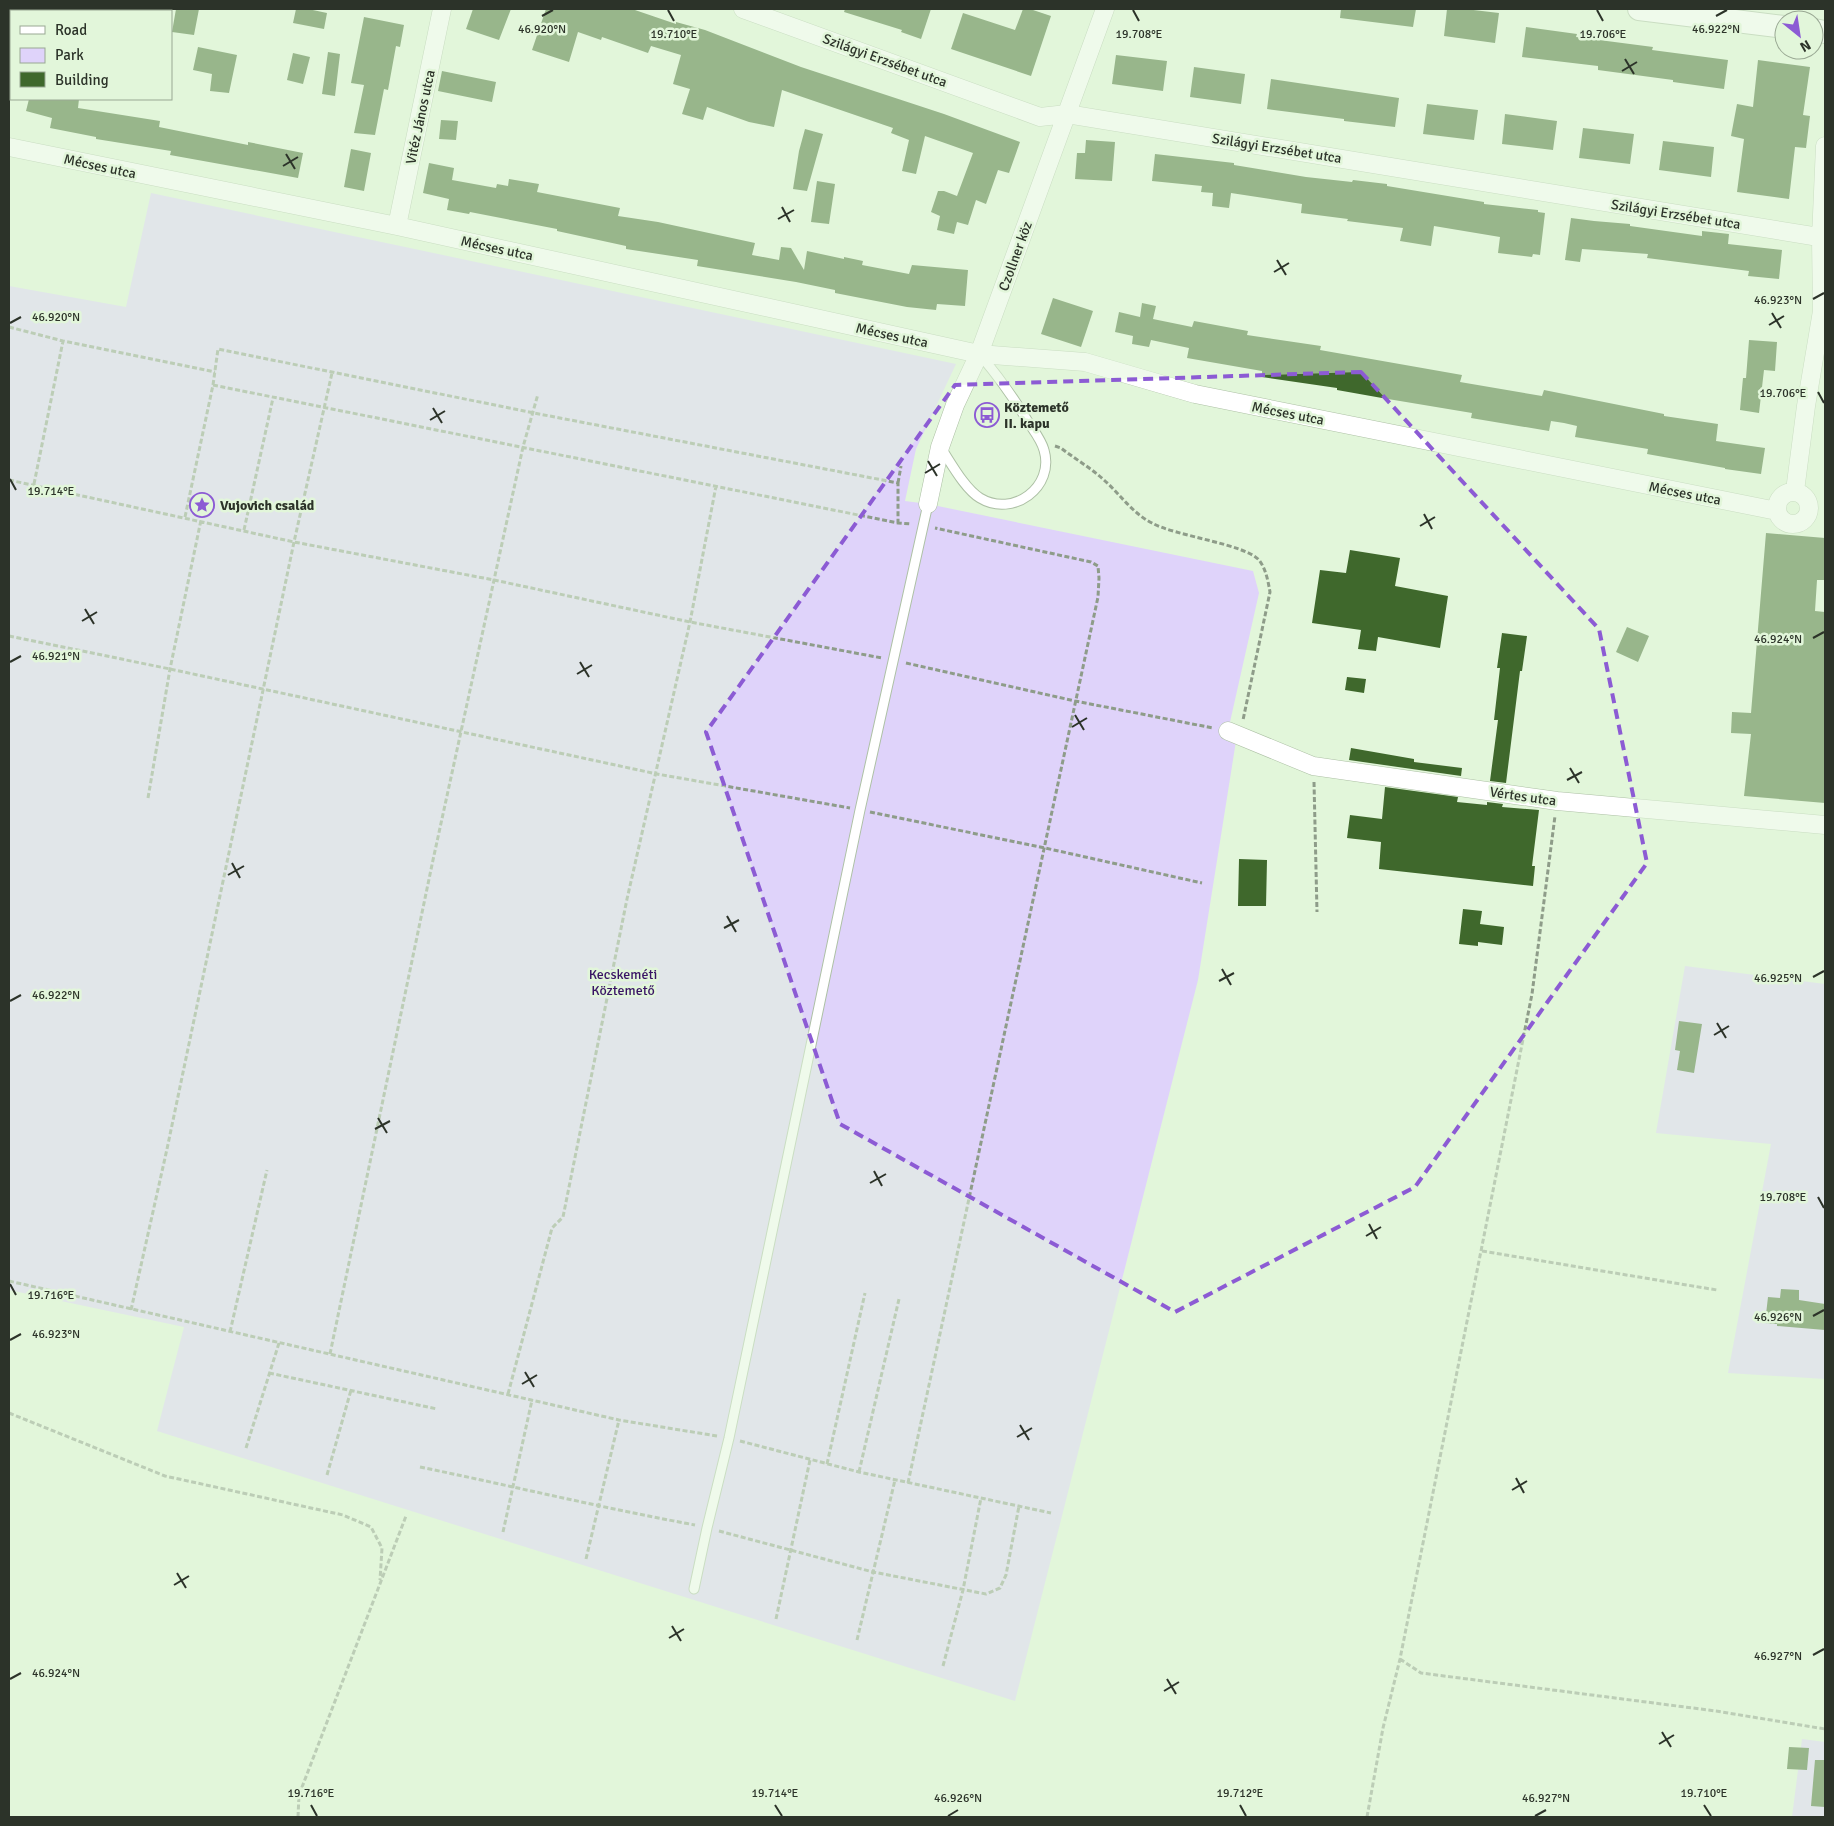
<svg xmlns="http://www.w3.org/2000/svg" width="1834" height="1826" font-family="Signika,sans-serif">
	<rect width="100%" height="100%" fill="#e2f6da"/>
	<path fill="#dfd3fa" d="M151 193 956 364 916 449 905 501 928 504 1253 571 1259 593 1228 731 1236 741 1198 980 1015 1701 157 1431 184 1327 9 1290V286L126 307Z
		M1685 966 1825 984V1379L1728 1373 1771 1144 1656 1133Z
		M1802 1739 1825 1742V1817H1792Z"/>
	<path fill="#3f682c" d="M176 9H199L194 35 172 32Z
		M296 9H308L327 13 324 29 293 23Z
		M473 9H511L499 40 466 29Z
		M546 9H632L676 24V22L705 30 801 67 944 114 1020 142 1009 173 998 170 986 204 976 200 968 225 957 222 954 234 937 230 940 216 931 212 938 191H944L957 196 973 153 925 136 916 174 902 171 909 140 891 133 893 128 782 90 774 127 749 122 707 107 703 120 682 114 690 89 673 84 681 55 651 46 648 53 602 37 601 40 578 32 569 62 532 50Z
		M845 9H931L921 39 901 32 902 30 844 12Z
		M1023 9H1030L1051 16 1031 76 951 49 963 13 1015 30Z
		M1341 9H1416L1413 27 1340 18Z
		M1447 9H1465L1499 13 1495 43 1444 36Z
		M364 17 404 25 400 47 396 46 388 90 384 89 375 135 354 133 364 85 351 83Z
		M1526 27 1577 34 1576 37 1653 47 1652 50 1728 60 1724 89 1673 82V80L1598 70V66L1522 57Z
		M198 47 237 55 229 93 210 91 212 74 193 70Z
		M328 52 340 54 335 96 322 94Z
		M293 53 310 57 303 84 287 80Z
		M1116 55 1167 61 1163 91 1112 84Z
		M1758 60 1810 67 1803 115 1810 116 1806 148 1795 147 1789 199 1737 192 1744 139 1731 136 1737 104 1753 107Z
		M1194 67 1245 74 1241 104 1190 97Z
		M442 71 496 82 492 102 438 91Z
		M1271 79 1399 98 1395 127 1344 121V119L1267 109Z
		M29 99H79L78 108 160 121 159 127 248 145V142L303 153 298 178 170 155 171 151 96 139V137L50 128 52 118 26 111Z
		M1427 104 1478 110 1474 140 1423 134Z
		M1505 114 1557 121 1553 150 1502 144Z
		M441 120 458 121 456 140 439 139Z
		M1583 128 1634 134 1630 164 1579 158Z
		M805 129 823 134 807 191 793 189 799 151Z
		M1086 140 1115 142 1112 181 1075 179 1077 153H1085Z
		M1663 141 1714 147 1711 177 1659 170Z
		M351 149 371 153 364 191 344 187Z
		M1155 154 1234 163V165L1306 177 1352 182 1353 180 1387 184V186L1484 202V204L1538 210V212L1545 213 1540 255 1533 254 1532 257 1498 253 1500 237 1434 226 1431 246 1400 241 1403 228 1347 221 1348 219 1301 213 1302 204 1231 193 1229 208 1212 206 1213 193 1201 192 1202 186 1152 181Z
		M429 163 454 168 452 180 496 188 497 184 508 186 509 179 539 184 537 192 620 208 618 216 658 222 755 243 752 255 779 260 781 247 791 248 804 270 807 251 844 259V257L863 261 862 265 909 274 912 265 968 270 965 306 937 304 936 310 907 307 835 293V290L796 282 697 266 698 260 626 249V246L557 231V229L470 212 469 214 447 210 449 199 423 193Z
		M817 181 835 184 829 224 811 222Z
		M1571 218 1594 221 1630 224V226L1702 236V231L1729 234 1728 244 1782 250 1779 279 1748 276 1749 271 1647 258 1648 254 1582 249 1580 262 1565 260Z
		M1053 298 1093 311 1081 347 1041 334Z
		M1142 303 1156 306 1153 319 1192 327 1194 321 1248 331 1247 335 1321 346 1320 350 1462 375 1460 382 1542 396 1544 390 1664 414V416L1718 424 1716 441 1765 448 1761 474 1725 469V468L1647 454 1648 449 1575 437 1577 426 1564 423 1551 421 1549 431 1471 418 1472 413 1382 398 1337 390V388L1262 377V371L1187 358 1189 348 1151 340 1149 347 1132 344 1133 336 1115 332 1119 312 1140 317Z
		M1749 340 1777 342 1775 371 1764 370 1759 413 1740 410 1743 378H1746Z
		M1766 533 1825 538V580H1817L1815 611 1825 612V803L1744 796 1751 734 1731 733 1732 712 1751 713Z
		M1350 550 1400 558 1395 586 1448 596 1440 648 1378 637 1376 651 1358 649 1361 630 1312 623 1320 570 1346 573Z
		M1627 627 1649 636 1638 662 1616 652Z
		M1502 633 1527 636 1522 671H1520L1506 783 1490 781 1498 720H1494L1500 668H1497Z
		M1347 677 1366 679 1364 693 1345 690Z
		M1351 748 1414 759V762L1462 768 1461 776 1349 760Z
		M1385 787 1458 797 1457 802 1487 805V802L1503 804 1502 807 1539 810 1532 866H1535L1533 886 1379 869 1381 842 1347 838 1350 815 1382 819Z
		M1239 859 1267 860 1266 906H1238Z
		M1463 909 1482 911 1480 924 1504 927 1502 945 1478 942V946L1459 944Z
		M1679 1021 1702 1024 1694 1073 1677 1070 1680 1051 1675 1050Z
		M1781 1289 1799 1290V1300L1825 1304V1330L1777 1326V1324L1765 1323 1768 1297 1780 1298Z
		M1789 1747 1809 1748 1807 1770 1787 1769Z
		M1815 1760H1825V1807L1811 1806Z"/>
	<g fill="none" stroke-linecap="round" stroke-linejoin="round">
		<defs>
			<path id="service" d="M941 448C951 463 965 489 980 498 1013 518 1055 487 1044 450 1041 439 1033 430 1027 420 1013 397 998 376 981 356
				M694 1589 707 1528 729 1438 860 810 928 504"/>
			<path id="minor" d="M743 9 1040 117 1067 114 1825 238
				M9 147 397 226 979 354 1085 362 1195 394 1777 511
				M397 226 442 9
				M1795 491 1806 406 1822 311 1821 238 1825 146
				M1777 508a16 16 0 1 1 32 0a16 16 0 1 1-32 0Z
				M928 504 940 447 955 405 979 354 1105 9
				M1228 731 1313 766 1557 801 1825 825"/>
			<path id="tertiary" d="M1639 9 1784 27
				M1814 30 1825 32"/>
		</defs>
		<use href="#service" stroke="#adc0a5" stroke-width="11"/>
		<use href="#minor" stroke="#adc0a5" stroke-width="19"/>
		<use href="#tertiary" stroke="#adc0a5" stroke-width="24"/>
		<path stroke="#8e9c89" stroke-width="3" stroke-dasharray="5 2.5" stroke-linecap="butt" d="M9 327 63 341 215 372
			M213 385 898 523 911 524
			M1055 446 1061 448C1075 459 1091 468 1104 480 1120 494 1132 513 1152 523 1175 536 1245 544 1259 560 1266 569 1268 581 1270 592L1243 720
			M9 480 294 542 494 580 690 622 882 658
			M898 483 901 466
			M34 484 63 341
			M185 517 213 385 218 349 534 413 898 483V523
			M244 530 273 398
			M9 636 170 669 657 774 850 808
			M906 663 1075 701 1213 728
			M1314 782 1317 912
			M148 798 170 669 201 520
			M870 812 1045 848 1202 883
			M1482 1251 1717 1290
			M9 1281 619 1420 717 1436
			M131 1310 167 1149 294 542 332 373
			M230 1332 267 1170
			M330 1354 433 860 523 447 538 394
			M269 1373 437 1409
			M508 1394 552 1228 563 1217 627 899 690 622 716 486
			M9 1413 165 1476 343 1515 371 1527 382 1548 380 1580
			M740 1441 859 1472 1051 1513
			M246 1448 279 1343
			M827 1464 865 1293
			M420 1467C512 1486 603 1508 695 1525
			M859 1472 899 1299
			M327 1475 351 1390
			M908 1483 1098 597 1099 578 1098 566 1091 562 935 528
			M719 1531 873 1572 986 1594 1000 1588 1006 1575 1019 1506
			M503 1532 532 1400
			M586 1559 619 1420
			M776 1619 810 1460
			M857 1640 895 1480
			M1400 1659 1421 1673 1716 1711 1825 1729
			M943 1666 963 1590 981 1498
			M298 1817 299 1795 406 1516
			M1367 1817 1383 1728 1400 1659 1532 994 1555 816"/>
		<use href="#service" stroke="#fff" stroke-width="9"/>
		<use href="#minor" stroke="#fff" stroke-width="18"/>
		<use href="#tertiary" stroke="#fff" stroke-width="22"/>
	</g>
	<path d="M0 0H1834V1826H0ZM1361 372 1599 629 1647 863 1415 1187 1175 1312 840 1124 706 732 955 385Z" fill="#e2f6da" fill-opacity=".55" fill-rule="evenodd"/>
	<path fill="none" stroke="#8c5bd4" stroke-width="4" stroke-dasharray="10 6" stroke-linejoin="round" d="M1361 372 1599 629 1647 863 1415 1187 1175 1312 840 1124 706 732 955 385Z"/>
	<path fill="none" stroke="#2c3329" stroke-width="2" d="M668 10 674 21M1133 10 1139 21M1597 10 1603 21M542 16 553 10M1716 16 1727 10M1625 59 1634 74M1622 71 1637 62M286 154 295 169M283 166 298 157M782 207 790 222M778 219 794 210M1277 260 1286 275M1274 272 1289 263M1813 299 1824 293M1772 313 1781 328M10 323 21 317M1769 325 1784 316M1818 392 1824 403M433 408 442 423M430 420 445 411M928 461 937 476M925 473 940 464M10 479 16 490M1424 514 1432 529M1420 526 1435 517M85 609 94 624M82 621 97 612M1813 638 1824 632M10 662 21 656M580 662 589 677M577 674 592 665M1075 715 1084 730M1072 727 1087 718M1570 768 1579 783M1567 780 1582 772M232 863 240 878M228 875 244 866M727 916 736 932M724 928 739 920M1222 969 1231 985M1813 977 1824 971M1219 981 1234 973M10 1001 21 995M1717 1023 1726 1038M1714 1035 1729 1026M378 1118 387 1133M375 1129 390 1121M874 1171 882 1186M870 1183 886 1174M1818 1197 1824 1208M1369 1224 1377 1239M1366 1236 1381 1227M10 1284 16 1295M1813 1316 1824 1310M10 1340 21 1334M525 1372 534 1387M522 1384 537 1375M1020 1425 1029 1440M1017 1437 1032 1428M1516 1478 1524 1493M1512 1490 1527 1481M177 1573 186 1588M174 1585 189 1576M672 1626 681 1641M669 1638 684 1629M1813 1655 1824 1649M10 1679 21 1673M1167 1679 1176 1694M1164 1691 1179 1682M1662 1732 1671 1747M1659 1744 1674 1735M311 1805 317 1816M775 1805 782 1816M1240 1805 1246 1816M1704 1805 1711 1816M948 1816 958 1810M1535 1816 1546 1810"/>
	<defs>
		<symbol id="bus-ring" viewBox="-11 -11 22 22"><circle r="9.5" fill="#e2f6da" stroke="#8c5bd4" stroke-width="1.5"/><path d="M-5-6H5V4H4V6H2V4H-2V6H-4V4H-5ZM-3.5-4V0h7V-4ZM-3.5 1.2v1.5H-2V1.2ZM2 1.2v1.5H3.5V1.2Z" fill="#8c5bd4"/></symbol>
		<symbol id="sight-ring" viewBox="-11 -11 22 22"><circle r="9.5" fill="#e2f6da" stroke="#8c5bd4" stroke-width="1.5"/><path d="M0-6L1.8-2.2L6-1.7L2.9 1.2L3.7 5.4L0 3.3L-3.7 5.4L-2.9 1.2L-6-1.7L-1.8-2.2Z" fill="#8c5bd4"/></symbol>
	</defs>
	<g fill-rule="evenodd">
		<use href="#bus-ring" x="973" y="401" width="28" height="28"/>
		<use href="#sight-ring" x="188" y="491" width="28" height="28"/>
	</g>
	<g text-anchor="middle" stroke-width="5" stroke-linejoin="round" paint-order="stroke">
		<g font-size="14" fill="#2c3329" stroke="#e2f6da">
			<text transform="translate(885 60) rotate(20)" y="5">Szilágyi Erzsébet utca</text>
			<text transform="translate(420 117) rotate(-78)" y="5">Vitéz János utca</text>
			<text transform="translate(1277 148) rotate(9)" y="5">Szilágyi Erzsébet utca</text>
			<text transform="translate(100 166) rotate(12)" y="5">Mécses utca</text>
			<text transform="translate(1676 214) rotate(9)" y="5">Szilágyi Erzsébet utca</text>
			<text transform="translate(497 248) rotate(12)" y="5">Mécses utca</text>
			<text transform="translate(1015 256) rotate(-70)" y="5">Czollner köz</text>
			<text transform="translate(892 335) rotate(12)" y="5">Mécses utca</text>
			<text transform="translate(1288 413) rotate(11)" y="5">Mécses utca</text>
			<text transform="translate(1685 493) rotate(11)" y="5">Mécses utca</text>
			<text transform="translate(1523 796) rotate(8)" y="5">Vértes utca</text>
		</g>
		<g font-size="14" font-weight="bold" fill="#2c3329" stroke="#e2f6da" text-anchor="start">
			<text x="1004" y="412">Köztemető<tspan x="1004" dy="16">II. kapu</tspan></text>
			<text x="220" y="510">Vujovich család</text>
		</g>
		<g font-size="14" fill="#391464" stroke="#e2f6da">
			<text x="623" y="979">Kecskeméti<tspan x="623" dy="16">Köztemető</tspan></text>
		</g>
	</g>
	<g font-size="12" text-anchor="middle" fill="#2c3329" stroke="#e2f6da" stroke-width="5" stroke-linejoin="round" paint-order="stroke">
		<text x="542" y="33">46.920°N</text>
		<text x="1716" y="33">46.922°N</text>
		<text x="674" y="38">19.710°E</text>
		<text x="1139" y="38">19.708°E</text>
		<text x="1603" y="38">19.706°E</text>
		<text x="1778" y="304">46.923°N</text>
		<text x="56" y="321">46.920°N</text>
		<text x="1783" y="397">19.706°E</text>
		<text x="51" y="495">19.714°E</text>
		<text x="1778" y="643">46.924°N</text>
		<text x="56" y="660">46.921°N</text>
		<text x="1778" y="982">46.925°N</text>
		<text x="56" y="999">46.922°N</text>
		<text x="1783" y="1201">19.708°E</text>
		<text x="51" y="1299">19.716°E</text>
		<text x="1778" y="1321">46.926°N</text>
		<text x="56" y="1338">46.923°N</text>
		<text x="1778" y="1660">46.927°N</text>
		<text x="56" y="1677">46.924°N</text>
		<text x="311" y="1797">19.716°E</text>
		<text x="775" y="1797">19.714°E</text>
		<text x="1240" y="1797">19.712°E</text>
		<text x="1704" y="1797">19.710°E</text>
		<text x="958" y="1802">46.926°N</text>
		<text x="1546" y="1802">46.927°N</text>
	</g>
	<rect width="1834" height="1826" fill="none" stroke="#2c3329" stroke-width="20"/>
	<rect x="10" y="10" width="162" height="90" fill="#e2f6da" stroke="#99a893"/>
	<rect x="20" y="26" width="25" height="8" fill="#ffffff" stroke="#99a893"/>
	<text x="55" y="35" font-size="15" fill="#2c3329">Road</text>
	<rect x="20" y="48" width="25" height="15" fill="#dfd3fa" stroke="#99a893"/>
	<text x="55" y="60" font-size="15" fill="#2c3329">Park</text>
	<rect x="20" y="72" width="25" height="15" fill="#3f682c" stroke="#99a893"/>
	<text x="55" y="85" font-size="15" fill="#2c3329">Building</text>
	<g transform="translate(1799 35) rotate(150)"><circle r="24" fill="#e2f6da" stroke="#99a893"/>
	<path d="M0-4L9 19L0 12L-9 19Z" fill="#8c5bd4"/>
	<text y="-8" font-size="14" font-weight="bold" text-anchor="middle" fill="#2c3329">N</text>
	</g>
</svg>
